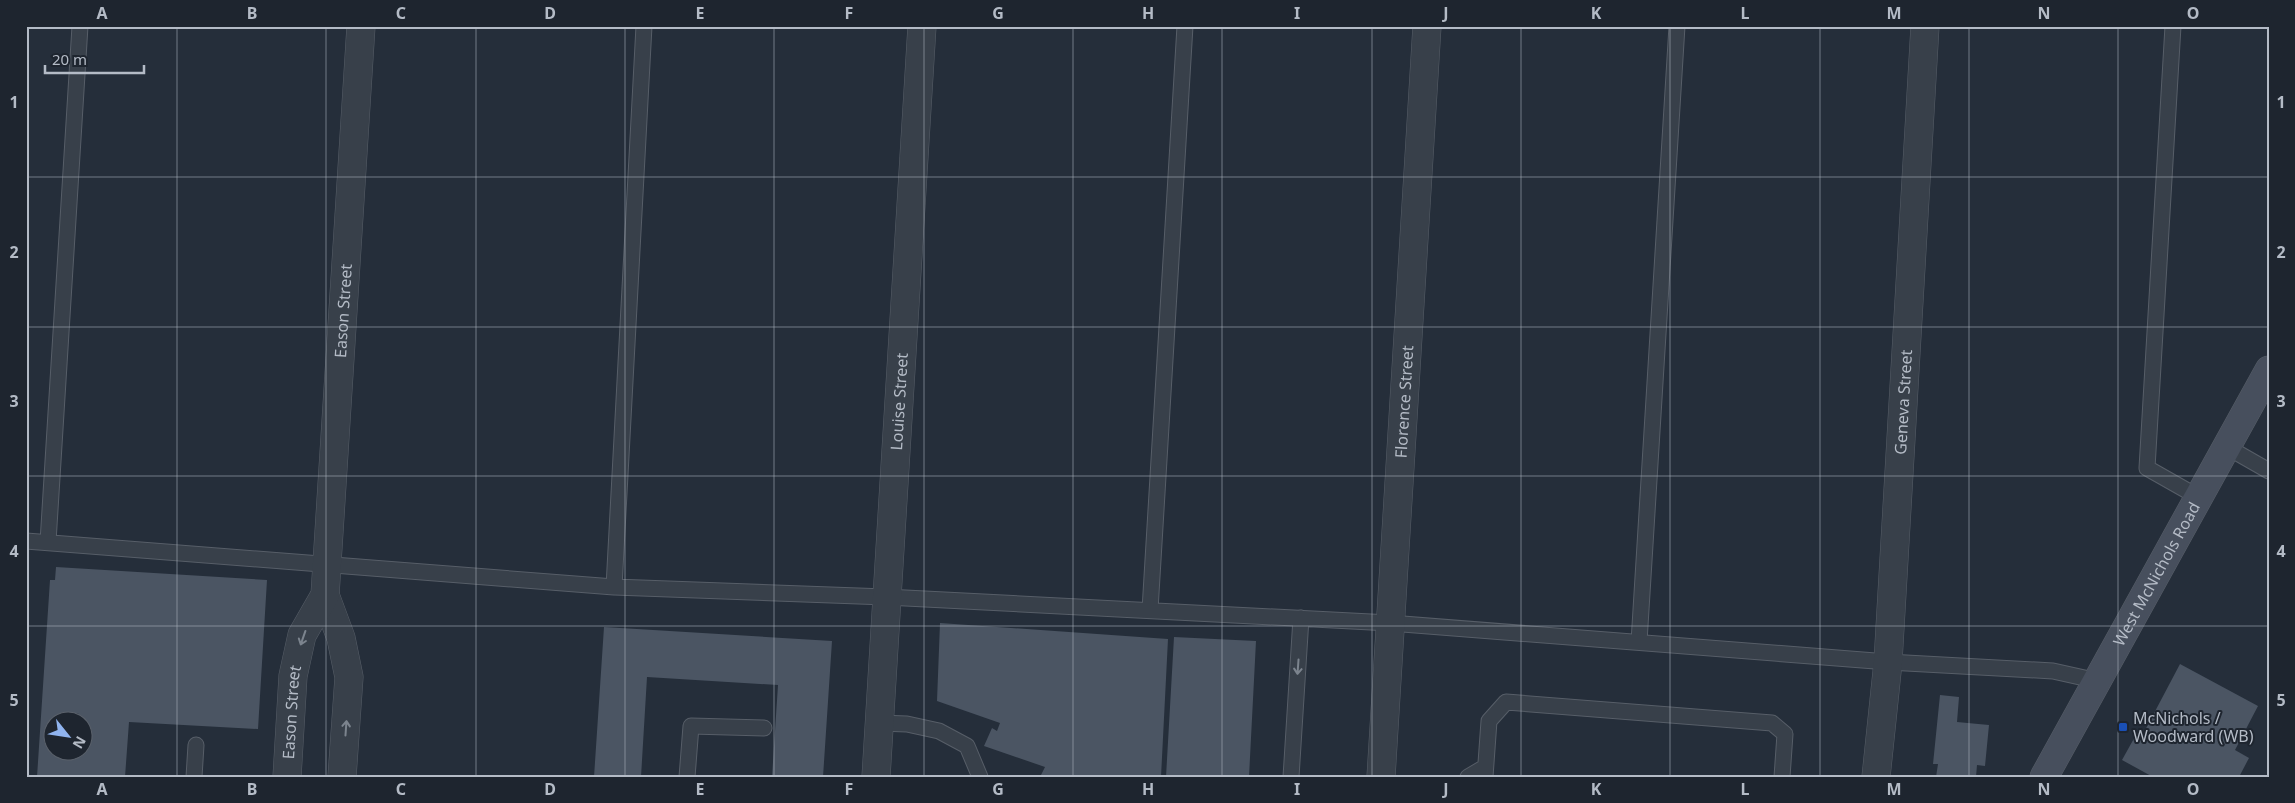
<svg xmlns="http://www.w3.org/2000/svg" width="2295" height="803" font-family="'Noto Sans',sans-serif">
<style>
.building{fill:#4b5563;fill-rule:evenodd}
.lines{fill:none;stroke-linecap:round;stroke-linejoin:round}
.service-casing{stroke:#575e68;stroke-width:17}
.minor-casing{stroke:#575e68;stroke-width:29}
.secondary-casing{stroke:#575e68;stroke-width:29}
.service{stroke:#38404a;stroke-width:15}
.minor{stroke:#38404a;stroke-width:28}
.secondary{stroke:#474f5d;stroke-width:28}
.oneway{stroke:#7c848e}
.grid{fill:none;stroke:#b4bbc6;stroke-width:1;stroke-opacity:0.55}
.transit-dot{fill:#1a4fb4;stroke:#1e252f;stroke-width:2}
.labels{text-anchor:middle;stroke-width:4;stroke-linejoin:round;paint-order:stroke}
.street-label{font-size:16px;fill:#b4bbc6;stroke:#1e252f}
.poi-label{font-size:16px;fill:#b4bbc6;stroke:#1e252f;text-anchor:start}
.neatline{fill:none;stroke:#b4bbc6;stroke-width:2}
.grid-label{font-size:16px;text-anchor:middle;font-weight:bold;fill:#b4bbc6}
</style>
<rect width="100%" height="100%" fill="#252e3a"/>
<path class="building" d="M 56,567 L 267,580 L 258,729 L 129,722 L 125,777 L 37,777 L 50,580 L 55,580 ZM 52,720 L 82,720 L 82,750 L 52,750 Z
M 940,623 L 1168,639 L 1161,777 L 1040,777 L 1045,767 L 984,746 L 992,728 L 997,731 L 1000,723 L 937,701 Z
M 604,627 L 832,641 L 823,777 L 772,777 L 778,685 L 647,677 L 641,777 L 594,777 Z
M 1174,637 L 1256,641 L 1249,777 L 1166,777 Z
M 2180,664 L 2258,706 L 2235,750 L 2249,758 L 2239,777 L 2153,777 L 2122,760 L 2137,733 L 2142,736 Z
M 1940,695 L 1959,697 L 1957,722 L 1989,725 L 1985,766 L 1977,765 L 1976,777 L 1936,777 L 1938,764 L 1933,764 Z"/>
<g class="lines">
<defs>
<path id="service" d="M 2173,26 L 2147,468 L 2200,498
M 2227,447 L 2269,471
M 26,541 L 614,587 L 644,26
M 48,542 L 80,26
M 614,587 L 886,597 L 1390,623 L 1888,662 L 2053,671 L 2098,681
M 1150,610 L 1185,26
M 1639,642 L 1677,26
M 879,723 L 907,724 L 939,731 L 967,746 L 980,777
M 194,777 L 196,745
M 687,777 L 691,726 L 764,728
M 1291,777 L 1301,618
M 1468,777 L 1485,767
M 1485,777 L 1489,721 L 1506,702 L 1772,723 L 1785,734 L 1782,777"/>
<g id="minor">
<path d="M 325,595 L 341,638 L 349,677 L 342,777"/>
<path id="s1" d="M 287,777 L 293,676 L 302,635 L 325,595 L 361,26"/>
<path id="s2" d="M 876,777 L 922,26"/>
<path id="s3" d="M 1381,777 L 1427,26"/>
<path id="s4" d="M 1876,777 L 1888,662 L 1925,26"/>
</g>
<g id="secondary">
<path id="s5" d="M 2044,777 L 2269,370"/>
</g>
</defs>
<use href="#service" class="service-casing"/>
<use href="#minor" class="minor-casing"/>
<use href="#secondary" class="secondary-casing"/>
<use href="#service" class="service"/>
<use href="#minor" class="minor"/>
<use href="#secondary" class="secondary"/>
</g>
<defs><path id="oneway-shaft" d="M-6 0H5M1.5-3L5.5 0L1.5 3" fill="none" stroke-width="1.6" stroke-linecap="round" stroke-linejoin="round" transform="scale(1.25)"/></defs>
<g class="oneway">
<use href="#oneway-shaft" transform="translate(303 638) rotate(109)"/>
<use href="#oneway-shaft" transform="translate(1298 667) rotate(94)"/>
<use href="#oneway-shaft" transform="translate(346 728) rotate(-86)"/>
</g>
<path class="grid" d="M 177,26 L 177,777M 326,26 L 326,777M 476,26 L 476,777M 625,26 L 625,777M 774,26 L 774,777M 924,26 L 924,777M 1073,26 L 1073,777M 1222,26 L 1222,777M 1372,26 L 1372,777M 1521,26 L 1521,777M 1670,26 L 1670,777M 1820,26 L 1820,777M 1969,26 L 1969,777M 2118,26 L 2118,777M 26,177 L 2269,177M 26,327 L 2269,327M 26,476 L 2269,476M 26,626 L 2269,626"/>
<rect class="transit-dot" x="2118" y="722" width="10" height="10" rx="2.5"/>
<g class="labels">
<g class="street-label">
<text dy="6" stroke="none"><textPath href="#s1" startOffset="474">Eason Street</textPath></text>
<text dy="6" stroke="none"><textPath href="#s2" startOffset="376">Louise Street</textPath></text>
<text dy="6" stroke="none"><textPath href="#s3" startOffset="376">Florence Street</textPath></text>
<text dy="6" stroke="none"><textPath href="#s4" startOffset="376">Geneva Street</textPath></text>
<text dy="6" stroke="none"><textPath href="#s5" startOffset="232">West McNichols Road</textPath></text>
<text dy="6" stroke="none"><textPath href="#s1" startOffset="65">Eason Street</textPath></text>
</g>
<g class="poi-label">
<text x="2133" y="724">McNichols /<tspan x="2133" dy="18">Woodward (WB)</tspan></text>
</g>
</g>
<rect width="2295" height="803" fill="none" stroke="#1e252f" stroke-width="55"/>
<g transform="translate(68 736) rotate(120)"><circle r="24" fill="#1e252f" stroke="#5a616b"/>
<path d="M0-4L9 19L0 12L-9 19Z" fill="#90b4ef"/>
<text y="-8" font-size="14" font-weight="bold" text-anchor="middle" fill="#b4bbc6">N</text>
</g>
<path d="M45 65v8h99v-8" fill="none" stroke="#b4bbc6" stroke-width="2.5"/>
<text x="52" y="65" font-size="15" fill="#b4bbc6" stroke="#1e252f" stroke-width="4" paint-order="stroke">20 m</text>
<rect x="28" y="28" width="2240" height="748" class="neatline"/>
<g class="grid-label">
<text x="102" y="19">A</text>
<text x="252" y="19">B</text>
<text x="401" y="19">C</text>
<text x="550" y="19">D</text>
<text x="700" y="19">E</text>
<text x="849" y="19">F</text>
<text x="998" y="19">G</text>
<text x="1148" y="19">H</text>
<text x="1297" y="19">I</text>
<text x="1446" y="19">J</text>
<text x="1596" y="19">K</text>
<text x="1745" y="19">L</text>
<text x="1894" y="19">M</text>
<text x="2044" y="19">N</text>
<text x="2193" y="19">O</text>
<text x="14" y="108">1</text>
<text x="2281" y="108">1</text>
<text x="14" y="258">2</text>
<text x="2281" y="258">2</text>
<text x="14" y="407">3</text>
<text x="2281" y="407">3</text>
<text x="14" y="557">4</text>
<text x="2281" y="557">4</text>
<text x="14" y="706">5</text>
<text x="2281" y="706">5</text>
<text x="102" y="795">A</text>
<text x="252" y="795">B</text>
<text x="401" y="795">C</text>
<text x="550" y="795">D</text>
<text x="700" y="795">E</text>
<text x="849" y="795">F</text>
<text x="998" y="795">G</text>
<text x="1148" y="795">H</text>
<text x="1297" y="795">I</text>
<text x="1446" y="795">J</text>
<text x="1596" y="795">K</text>
<text x="1745" y="795">L</text>
<text x="1894" y="795">M</text>
<text x="2044" y="795">N</text>
<text x="2193" y="795">O</text>
</g>
</svg>
